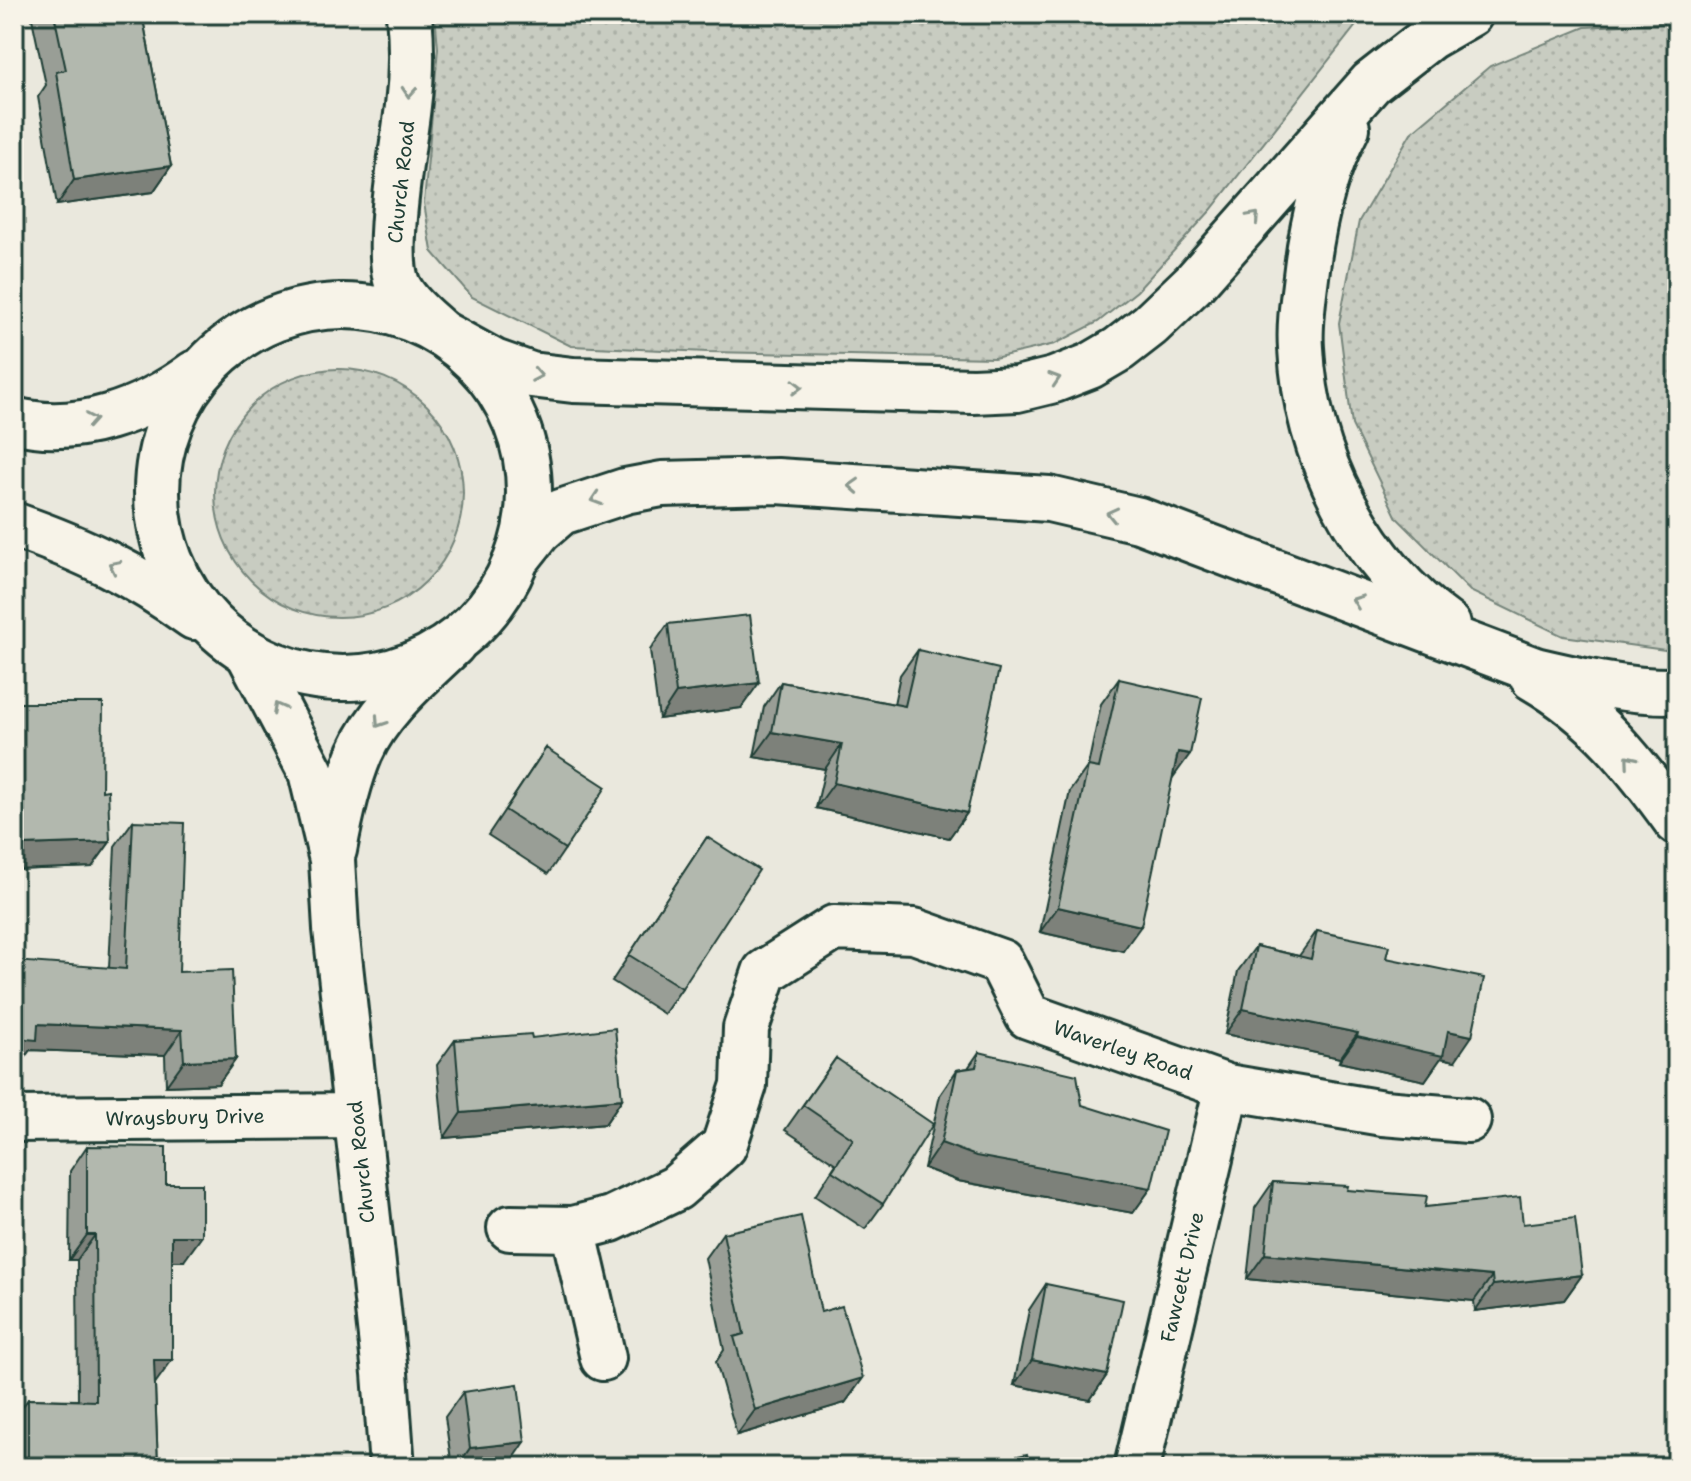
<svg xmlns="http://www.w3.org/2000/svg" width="1691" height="1481" font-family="'Shantell Sans',sans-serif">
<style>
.grass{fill:url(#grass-dots);stroke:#74847a;stroke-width:2}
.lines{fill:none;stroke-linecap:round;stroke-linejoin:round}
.minor-casing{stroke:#1f3d34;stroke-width:50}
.major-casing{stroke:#1f3d34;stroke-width:50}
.minor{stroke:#f7f3e8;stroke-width:44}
.major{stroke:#f7f3e8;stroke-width:44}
.wall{fill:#999e96;stroke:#1f3d34;stroke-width:2}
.shaded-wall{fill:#7d817a;stroke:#1f3d34;stroke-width:2}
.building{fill:#b2b8ae;stroke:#1f3d34;stroke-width:2}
.oneway{stroke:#8b988e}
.labels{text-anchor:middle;stroke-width:8;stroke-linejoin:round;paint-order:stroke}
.street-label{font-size:20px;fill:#1f3d34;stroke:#f7f3e8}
</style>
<defs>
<pattern id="grass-dots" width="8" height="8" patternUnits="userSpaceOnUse" patternTransform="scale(2)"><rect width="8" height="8" fill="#c8ccc1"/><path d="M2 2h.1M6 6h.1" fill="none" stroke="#abb0a6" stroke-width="1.8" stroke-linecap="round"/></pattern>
</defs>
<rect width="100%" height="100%" fill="#eae8dd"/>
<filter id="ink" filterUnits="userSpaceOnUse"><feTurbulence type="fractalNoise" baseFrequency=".0125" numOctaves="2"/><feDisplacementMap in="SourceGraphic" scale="16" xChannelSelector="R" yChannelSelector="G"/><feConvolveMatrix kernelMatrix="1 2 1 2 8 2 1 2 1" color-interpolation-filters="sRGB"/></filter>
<g filter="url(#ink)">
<path class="grass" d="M 435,14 L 1365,14 L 1211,210 L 1137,291 L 1098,322 L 1055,344 L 994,358 L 708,352 L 571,346 L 472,297 L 432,251 L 424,203 L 438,48 Z
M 1677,22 L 1677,647 L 1665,650 L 1563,636 L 1470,591 L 1397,518 L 1352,425 L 1339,323 L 1359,221 L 1411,133 L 1490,66 L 1585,27 Z
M215 493a124 124 0 1 1 248 0a124 124 0 1 1-248 0Z"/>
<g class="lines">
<defs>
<path id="minor" d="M 409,14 C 412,45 412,75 408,106 C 404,145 382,256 399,288 C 409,306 426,319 441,333
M 249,654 L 311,772 L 332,860 L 336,929 L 385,1373 L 392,1467
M 334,850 C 340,817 347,784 360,753 C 379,710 419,677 453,644
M 14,1119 L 356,1116
M 510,1228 L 573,1229 L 611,1219 L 676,1188 L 724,1146 L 744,1085 L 746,1028 L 765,972 L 834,928 L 914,931 L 1001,962 L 1028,1016 L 1227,1087 L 1383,1113 L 1468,1120
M 573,1229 L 603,1358
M 1137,1467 L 1227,1087"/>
<path id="major" d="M 1347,128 C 1324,172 1313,219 1307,268 C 1304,294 1299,322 1301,348 C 1306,455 1360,562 1448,625
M157 492a186 186 0 1 1 372 0a186 186 0 1 1-372 0Z
M 441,333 L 494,362 L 531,375 L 573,380 L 973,391 L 1017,389 L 1054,380 L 1090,366 L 1119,349 L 1150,325 L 1194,283 L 1371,83 L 1430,37 L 1470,14
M 14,420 C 77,437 145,410 195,373
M 14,525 C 85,550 133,573 194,617
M 520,555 L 539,531 L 561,512 L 625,491 L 662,484 L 777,481 L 1049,499 L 1139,520 L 1535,670 C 1582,681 1628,692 1677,691
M 1533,678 C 1597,715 1635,764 1677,822"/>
</defs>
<use href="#minor" class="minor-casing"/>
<use href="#major" class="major-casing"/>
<use href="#minor" class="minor"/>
<use href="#major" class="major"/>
</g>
<path class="wall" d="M 31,14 L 142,14 L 171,166 L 153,192 L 57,205 L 38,97 L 46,85 Z
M 668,624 L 741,708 L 659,719 L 650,650 Z
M 918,650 L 967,813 L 949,838 L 816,808 L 825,769 L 754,757 L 764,707 L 781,682 L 894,704 L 900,675 Z
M 1119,679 L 1172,779 L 1123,951 L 1040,932 L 1070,791 L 1088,766 L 1101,704 Z
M 18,703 L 102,791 L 110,842 L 92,867 L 14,870 L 14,709 Z
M 546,748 L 565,849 L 548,874 L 488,835 Z
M 133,821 L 179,972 L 236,1059 L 218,1084 L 166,1086 L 165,1055 L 30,1050 L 19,1065 L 14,1065 L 109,968 L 115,846 Z
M 707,837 L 682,988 L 664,1014 L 612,981 Z
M 1317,931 L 1386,958 L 1455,1061 L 1441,1058 L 1425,1081 L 1339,1062 L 1340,1058 L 1225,1034 L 1238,971 L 1256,946 L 1299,956 Z
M 532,1038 L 622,1099 L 605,1124 L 444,1138 L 437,1065 L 455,1040 Z
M 979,1052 L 1082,1105 L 1151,1188 L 1133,1213 L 958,1181 L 924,1168 L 940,1095 L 957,1070 L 968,1068 Z
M 836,1058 L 883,1204 L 865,1229 L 815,1196 L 836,1164 L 785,1130 Z
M 87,1146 L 166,1184 L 184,1261 L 172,1261 L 155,1384 L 158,1467 L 14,1467 L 14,1419 L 28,1399 L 78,1400 L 77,1260 L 69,1260 L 70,1171 Z
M 1273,1182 L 1347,1190 L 1425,1207 L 1523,1224 L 1582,1275 L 1564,1300 L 1475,1311 L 1474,1301 L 1247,1279 L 1255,1208 Z
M 723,1233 L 821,1312 L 863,1378 L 845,1403 L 737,1435 L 716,1362 L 724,1350 L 705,1258 Z
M 1046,1284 L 1107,1375 L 1090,1400 L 1014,1385 L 1029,1310 Z
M 463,1392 L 508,1467 L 452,1467 L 445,1417 Z"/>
<path class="shaded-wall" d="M 171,166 L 153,192 L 57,205 L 74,180 Z
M 759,683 L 741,708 L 659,719 L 676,693 Z
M 772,732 L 842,744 L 825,769 L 754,757 Z
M 1178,752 L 1190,754 L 1172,779 Z
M 834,783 L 967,813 L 949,838 L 816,808 Z
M 110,842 L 92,867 L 14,870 L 14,857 L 22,845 Z
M 1058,907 L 1141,926 L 1123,951 L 1040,932 Z
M 1243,1009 L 1358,1033 L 1340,1058 L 1225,1034 Z
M 38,1024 L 182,1030 L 165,1055 L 30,1050 L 19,1065 L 14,1065 L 14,1038 Z
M 1448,1031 L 1472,1036 L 1455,1061 L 1441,1058 L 1425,1081 L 1339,1062 L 1357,1037 Z
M 236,1059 L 218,1084 L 166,1086 L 184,1061 Z
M 622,1099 L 605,1124 L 444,1138 L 461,1113 Z
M 941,1143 L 1151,1188 L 1133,1213 L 958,1181 L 924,1168 Z
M 87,1235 L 95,1235 L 77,1260 L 69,1260 Z
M 172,1236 L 202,1236 L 184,1261 L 154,1261 Z
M 1265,1254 L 1492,1276 L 1474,1301 L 1247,1279 Z
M 1582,1275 L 1564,1300 L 1475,1311 L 1493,1285 Z
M 154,1360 L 172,1360 L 154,1385 Z
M 1032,1360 L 1107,1375 L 1090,1400 L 1014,1385 Z
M 863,1378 L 845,1403 L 737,1435 L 755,1410 Z
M 525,1442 L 508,1467 L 457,1467 L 470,1448 Z"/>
<path class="building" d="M 54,14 L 142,14 L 171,166 L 74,180 L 56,72 L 66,70 Z
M 750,615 L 759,683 L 676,693 L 668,624 Z
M 918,650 L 999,669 L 967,813 L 834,783 L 842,744 L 772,732 L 781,682 L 905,706 Z
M 1119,679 L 1202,698 L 1190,754 L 1178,752 L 1141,926 L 1058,907 L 1088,766 L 1099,768 Z
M 18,703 L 103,703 L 102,791 L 108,790 L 110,842 L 22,845 Z
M 546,748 L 606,787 L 565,849 L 505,810 Z
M 133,821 L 184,823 L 179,972 L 232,970 L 236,1059 L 184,1061 L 182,1030 L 38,1024 L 37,1040 L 14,1038 L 14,961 L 126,969 Z
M 707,837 L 759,870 L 682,988 L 629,955 Z
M 1317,931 L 1389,946 L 1386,958 L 1484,978 L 1472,1036 L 1448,1031 L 1443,1056 L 1357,1037 L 1358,1033 L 1243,1009 L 1256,946 L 1311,959 Z
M 615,1028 L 622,1099 L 461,1113 L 455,1040 L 531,1034 L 532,1038 Z
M 979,1052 L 1077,1075 L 1082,1105 L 1165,1131 L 1151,1188 L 976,1156 L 941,1143 L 957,1070 L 976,1067 Z
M 836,1058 L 933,1124 L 883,1204 L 832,1171 L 853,1139 L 803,1105 Z
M 87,1146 L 166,1147 L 166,1184 L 202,1184 L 202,1236 L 172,1236 L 172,1360 L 154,1360 L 158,1467 L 28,1467 L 28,1399 L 96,1401 L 95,1235 L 87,1235 Z
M 1273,1182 L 1348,1186 L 1347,1190 L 1427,1196 L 1425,1207 L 1520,1197 L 1523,1224 L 1575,1218 L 1582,1275 L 1493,1285 L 1492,1276 L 1265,1254 Z
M 801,1216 L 821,1312 L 842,1306 L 863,1378 L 755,1410 L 734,1337 L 744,1334 L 723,1233 Z
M 1046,1284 L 1123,1300 L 1107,1375 L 1032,1360 Z
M 518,1384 L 525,1442 L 470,1448 L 463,1392 Z
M 1027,1454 L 1030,1467 L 971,1467 Z"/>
<defs><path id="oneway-chevron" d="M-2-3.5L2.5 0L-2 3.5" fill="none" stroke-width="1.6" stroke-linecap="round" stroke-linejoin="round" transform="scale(2)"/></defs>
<g class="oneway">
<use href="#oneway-chevron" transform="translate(409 92) rotate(94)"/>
<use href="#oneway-chevron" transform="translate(1254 217) rotate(-48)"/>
<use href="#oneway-chevron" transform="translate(537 375) rotate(11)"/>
<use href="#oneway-chevron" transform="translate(1055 379) rotate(-18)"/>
<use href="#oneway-chevron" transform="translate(797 387) rotate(1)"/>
<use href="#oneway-chevron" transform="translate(91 420) rotate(-10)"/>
<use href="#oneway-chevron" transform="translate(854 486) rotate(-177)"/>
<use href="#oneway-chevron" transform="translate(596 499) rotate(162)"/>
<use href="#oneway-chevron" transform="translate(1112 514) rotate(-167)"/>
<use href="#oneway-chevron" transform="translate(114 566) rotate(-154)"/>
<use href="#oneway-chevron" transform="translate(1357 601) rotate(-159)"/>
<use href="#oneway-chevron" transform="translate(278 708) rotate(-118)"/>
<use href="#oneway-chevron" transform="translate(380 722) rotate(124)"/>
<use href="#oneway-chevron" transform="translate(1630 760) rotate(-130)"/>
</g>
</g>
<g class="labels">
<g class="street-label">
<text transform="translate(401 182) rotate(-84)" y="7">Church Road</text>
<text transform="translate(1123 1050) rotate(19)" y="7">Waverley Road</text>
<text transform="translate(185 1117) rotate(-1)" y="7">Wraysbury Drive</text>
<text transform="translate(361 1162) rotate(-96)" y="7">Church Road</text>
<text transform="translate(1182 1277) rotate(-77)" y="7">Fawcett Drive</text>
</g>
</g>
<rect width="1691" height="1481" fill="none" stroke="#f7f3e8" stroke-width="48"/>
<rect x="24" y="24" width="1643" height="1433" fill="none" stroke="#1f3d34" stroke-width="3" filter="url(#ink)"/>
</svg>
